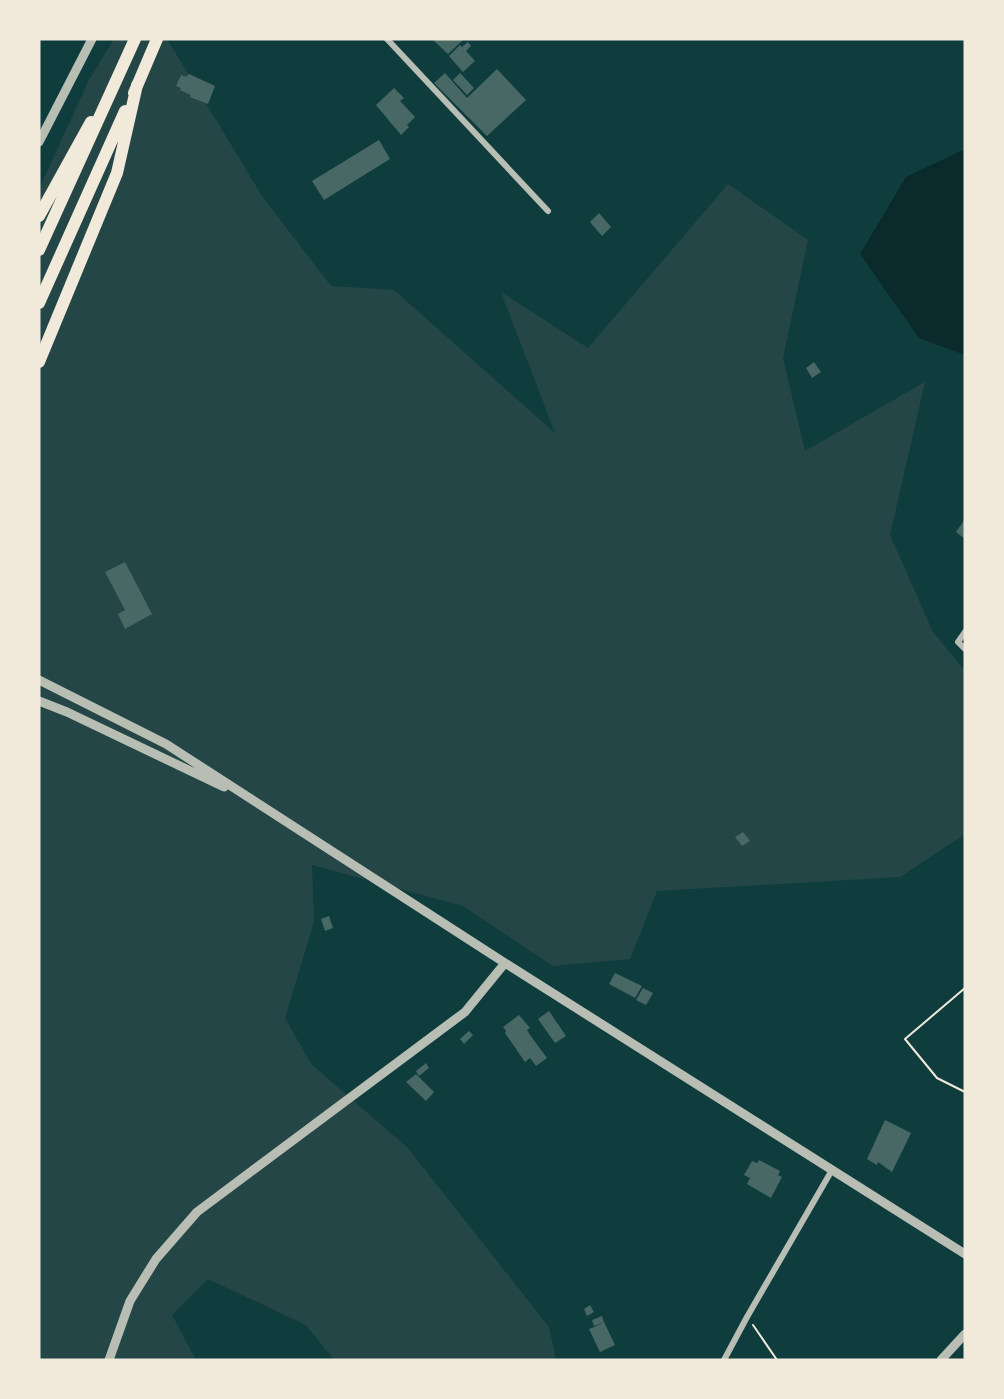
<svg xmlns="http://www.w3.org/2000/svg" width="1004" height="1399" font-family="'Varela Round',sans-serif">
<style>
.green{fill:#244646}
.water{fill:#0a2a2b}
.building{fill:#486865}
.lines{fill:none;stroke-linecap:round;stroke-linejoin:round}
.path{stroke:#f1e9da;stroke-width:2}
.minor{stroke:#b8beb3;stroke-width:6}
.tertiary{stroke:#b8beb3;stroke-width:9}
.trunk{stroke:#f1e9da;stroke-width:12}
</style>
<rect width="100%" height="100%" fill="#0f3d3e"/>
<path class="green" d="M 114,39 L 167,39 L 262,196 L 331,286 L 394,290 L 555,433 L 501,292 L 588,348 L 728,184 L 808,240 L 783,358 L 805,451 L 925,382 L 890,535 L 933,632 L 965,671 L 965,834 L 900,877 L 657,891 L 630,959 L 553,966 L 463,906 L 312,865 L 314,922 L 285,1018 L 311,1064 L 407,1147 L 549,1327 L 556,1360 L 334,1360 L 306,1325 L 208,1279 L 172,1315 L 196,1360 L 39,1360 L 39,189 L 89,80 Z"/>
<path class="water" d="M 965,149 L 965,355 L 919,338 L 860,254 L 906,177 Z"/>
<path class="building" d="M 432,39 L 464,39 L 448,54 Z
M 468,42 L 471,46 L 466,51 L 475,61 L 463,72 L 449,56 L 460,45 L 462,47 Z
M 497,69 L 526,100 L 487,136 L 434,83 L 445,73 L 467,98 Z
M 460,73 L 474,88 L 467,95 L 453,80 Z
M 189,74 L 215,86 L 208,104 L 190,97 L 191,95 L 180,90 L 181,88 L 176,86 L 181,75 L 186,77 Z
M 394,88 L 404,98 L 400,101 L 415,117 L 407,125 L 409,127 L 401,135 L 376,105 Z
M 379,140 L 390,159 L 324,200 L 312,181 Z
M 599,213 L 611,227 L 602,236 L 590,222 Z
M 814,362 L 821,372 L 812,378 L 806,368 Z
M 965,519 L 965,539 L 956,532 Z
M 125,562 L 152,614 L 125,629 L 118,614 L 125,610 L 105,572 Z
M 743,832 L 750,841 L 742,846 L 735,837 Z
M 329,916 L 333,928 L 325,931 L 321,919 Z
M 615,973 L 642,986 L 635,998 L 609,984 Z
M 643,988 L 653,993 L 646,1005 L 636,1000 Z
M 549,1011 L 566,1036 L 555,1043 L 538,1019 Z
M 519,1015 L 530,1028 L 527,1030 L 530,1035 L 547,1058 L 536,1066 L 530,1058 L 525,1062 L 505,1033 L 506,1031 L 503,1027 Z
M 469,1031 L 473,1035 L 464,1044 L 460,1039 Z
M 426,1063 L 429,1068 L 419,1076 L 416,1071 Z
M 416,1074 L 434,1092 L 426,1101 L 406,1082 Z
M 885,1120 L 911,1133 L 892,1172 L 878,1162 L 877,1165 L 867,1159 Z
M 759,1160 L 780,1171 L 778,1175 L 782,1177 L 771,1198 L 747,1184 L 750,1178 L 744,1175 L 752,1161 L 757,1163 Z
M 590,1305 L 594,1312 L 587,1316 L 584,1309 Z
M 602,1316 L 604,1322 L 594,1326 L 592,1320 Z
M 604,1322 L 615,1345 L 600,1352 L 589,1329 L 594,1327 L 595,1329 L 594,1327 Z"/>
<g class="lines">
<path class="path" d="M 965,988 L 905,1039 L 937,1078 L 965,1092
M 753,1325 L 777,1360"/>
<path class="minor" d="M 387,39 L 548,211
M 965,632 L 958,642 L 965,649
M 724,1360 L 747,1317 L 832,1170"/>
<path class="tertiary" d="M 39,142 L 92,39
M 39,680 L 166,744 L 505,963 L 965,1254
M 39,701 L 67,712 L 224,787
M 109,1360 L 130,1301 L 156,1259 L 197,1212 L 465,1012 L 505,963
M 941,1360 L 965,1334"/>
<path class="trunk" d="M 134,93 L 157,39
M 39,216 L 91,122
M 39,250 L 135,39
M 39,303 L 125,111
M 39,362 L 117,173 L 137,85"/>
</g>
<rect width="1004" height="1399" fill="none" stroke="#f1e9da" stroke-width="81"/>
</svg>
